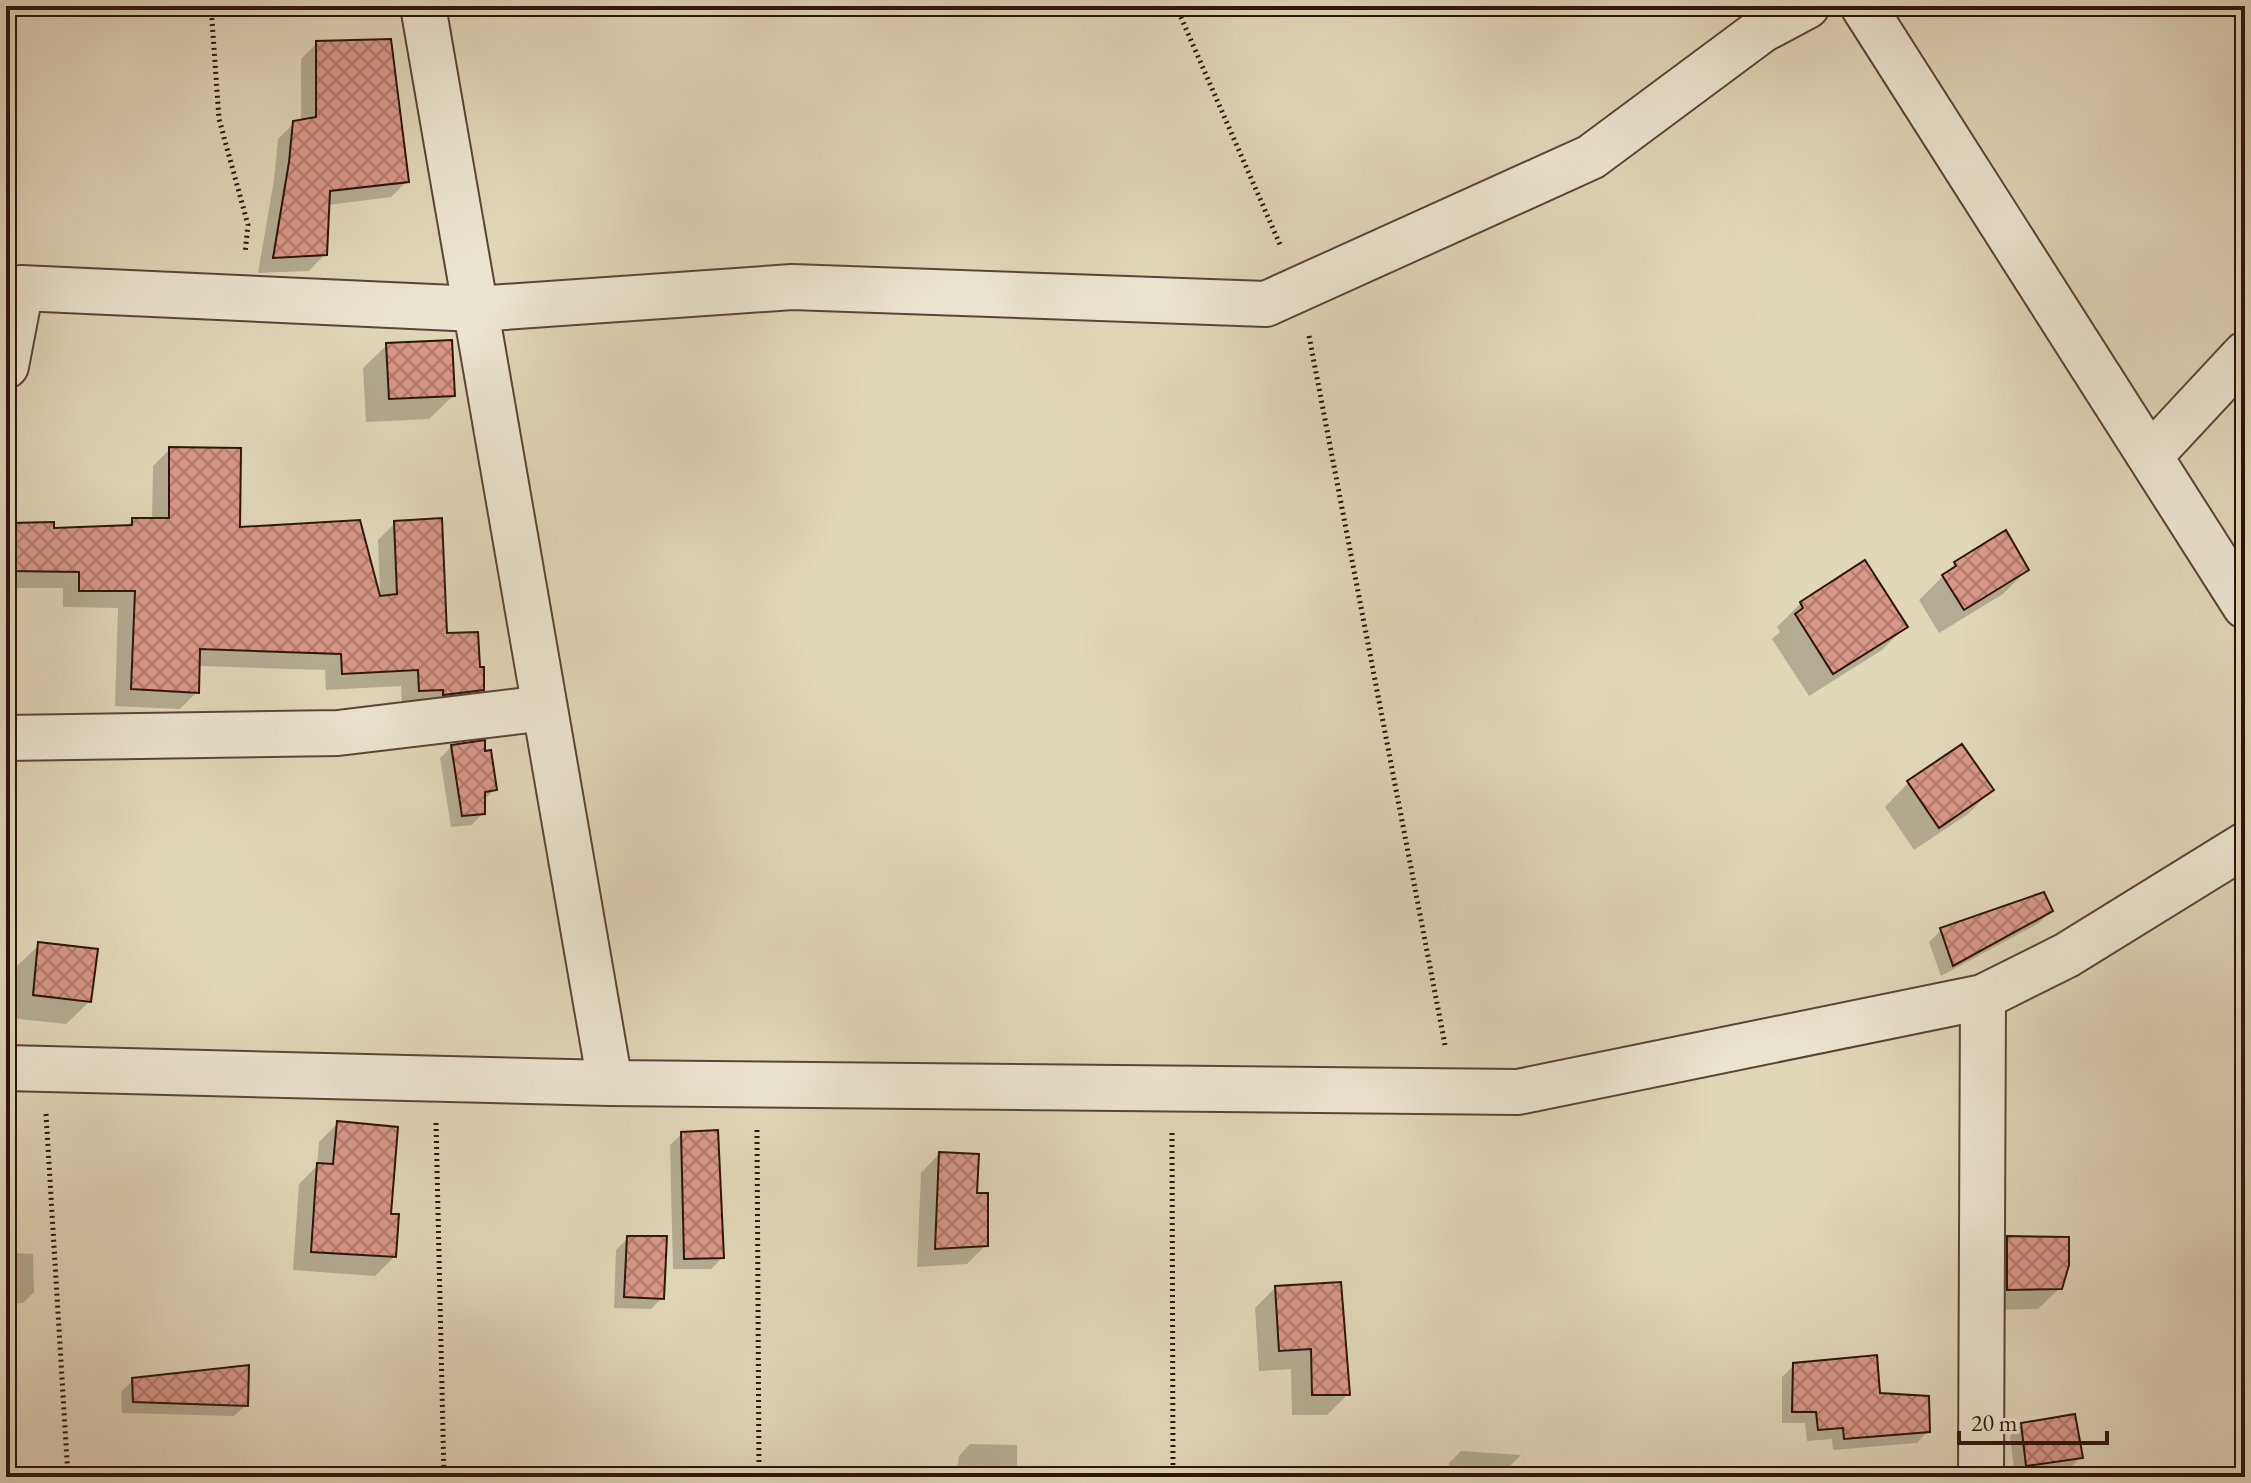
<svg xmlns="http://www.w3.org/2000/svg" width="2251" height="1483" font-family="'EB Garamond',serif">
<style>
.shadow{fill:#0003}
.building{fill:url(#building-cross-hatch);stroke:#2d150c;stroke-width:2}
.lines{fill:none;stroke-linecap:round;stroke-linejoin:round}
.minor-casing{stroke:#5a4537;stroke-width:48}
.path{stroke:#2d150c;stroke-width:5;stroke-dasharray:2 4;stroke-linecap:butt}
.minor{stroke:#ebe4d1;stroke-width:44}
</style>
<defs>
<pattern id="building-cross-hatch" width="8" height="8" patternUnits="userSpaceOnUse" patternTransform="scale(2)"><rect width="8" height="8" fill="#d99788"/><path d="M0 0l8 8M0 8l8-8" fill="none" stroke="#b07a6e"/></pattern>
</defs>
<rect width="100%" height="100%" fill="#e0d6b8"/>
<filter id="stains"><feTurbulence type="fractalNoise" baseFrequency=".0025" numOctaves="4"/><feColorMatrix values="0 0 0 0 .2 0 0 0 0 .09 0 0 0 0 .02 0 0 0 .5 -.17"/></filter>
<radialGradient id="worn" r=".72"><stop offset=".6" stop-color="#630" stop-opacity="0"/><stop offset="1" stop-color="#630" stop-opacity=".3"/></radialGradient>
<path class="shadow" d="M 317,43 L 407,181 L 391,197 L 328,205 L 325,254 L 309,271 L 258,273 L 274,180 L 278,139 L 294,123 L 301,122 L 301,59 Z
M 387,345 L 453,396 L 429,419 L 366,422 L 363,368 Z
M 170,449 L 238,529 L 380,596 L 378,540 L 395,523 L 445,635 L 478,669 L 482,689 L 465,707 L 402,707 L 401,686 L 326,690 L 325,670 L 198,666 L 197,692 L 180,709 L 115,706 L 118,608 L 63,607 L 63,588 L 6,588 L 6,529 L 10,525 L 52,530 L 125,527 L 133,520 L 152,520 L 153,466 Z
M 2005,533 L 2027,570 L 2003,594 L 1939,633 L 1919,600 L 1955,564 Z
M 1801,603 L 1906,626 L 1882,650 L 1809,696 L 1772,639 L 1780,632 L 1777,627 Z
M 452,746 L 495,789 L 483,801 L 483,813 L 472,825 L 451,827 L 440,758 Z
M 1908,783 L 1992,790 L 1968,814 L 1914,850 L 1885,807 Z
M 2050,911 L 2039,923 L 1941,976 L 1929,942 L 1941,930 Z
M 39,945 L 90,1001 L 66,1024 L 10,1018 L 15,968 Z
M 338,1123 L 389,1216 L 394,1257 L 375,1276 L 293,1270 L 299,1184 L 317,1166 L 319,1142 Z
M 682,1134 L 722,1258 L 711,1269 L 673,1269 L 670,1145 Z
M 12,1141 L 15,1173 L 12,1253 L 33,1254 L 34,1292 L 23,1303 L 6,1304 L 6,1142 Z
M 939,1154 L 975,1195 L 986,1245 L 967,1264 L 917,1267 L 921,1173 Z
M 628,1238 L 662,1298 L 651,1309 L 614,1308 L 616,1250 Z
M 2008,1238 L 2060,1288 L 2038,1309 L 1986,1310 L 1986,1259 Z
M 1276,1287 L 1348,1394 L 1327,1415 L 1292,1415 L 1291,1369 L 1259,1371 L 1255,1308 Z
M 1794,1365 L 1878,1395 L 1928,1431 L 1917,1443 L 1833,1450 L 1832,1439 L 1807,1441 L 1805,1423 L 1782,1423 L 1782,1377 Z
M 133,1380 L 246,1405 L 234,1416 L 122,1413 L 121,1392 Z
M 2022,1425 L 2081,1457 L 2069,1469 L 2015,1476 L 2010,1436 Z
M 970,1444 L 1017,1445 L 1017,1477 L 956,1477 L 959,1456 Z
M 1461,1451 L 1521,1455 L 1499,1477 L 1447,1477 L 1449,1463 Z"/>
<path class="building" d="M 391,39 L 409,182 L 330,191 L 327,255 L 273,258 L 289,162 L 293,121 L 316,117 L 316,41 Z
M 452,340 L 455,396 L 389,399 L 386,343 Z
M 169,447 L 241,448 L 240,527 L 360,520 L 380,596 L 397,594 L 394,521 L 442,518 L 447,633 L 478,632 L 480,667 L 484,667 L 484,690 L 443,695 L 443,690 L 419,691 L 418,670 L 342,674 L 341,654 L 200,649 L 199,693 L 131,689 L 135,591 L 79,591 L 79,572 L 10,571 L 9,523 L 54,522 L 54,528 L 132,525 L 132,518 L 169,518 Z
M 2006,530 L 2029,570 L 1964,610 L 1942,575 L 1956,566 L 1954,562 Z
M 1865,560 L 1908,627 L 1833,674 L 1795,614 L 1803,608 L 1800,602 Z
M 485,740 L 485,751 L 491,750 L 497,790 L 485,792 L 485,814 L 462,816 L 451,745 Z
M 1962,744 L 1994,790 L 1939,828 L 1907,781 Z
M 2044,892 L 2053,911 L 1953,966 L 1940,928 Z
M 38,942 L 98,949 L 91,1002 L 33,995 Z
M 337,1121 L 398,1127 L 391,1214 L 399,1214 L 396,1257 L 311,1252 L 317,1163 L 333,1164 Z
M 718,1130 L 724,1258 L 684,1259 L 681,1132 Z
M 939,1152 L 979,1154 L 977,1193 L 988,1193 L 988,1246 L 935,1249 Z
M 627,1236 L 667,1236 L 664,1299 L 624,1297 Z
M 2007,1236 L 2069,1237 L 2069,1265 L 2062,1289 L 2007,1290 Z
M 1341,1282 L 1350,1395 L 1312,1395 L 1311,1349 L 1279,1351 L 1275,1286 Z
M 1877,1355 L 1880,1393 L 1929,1396 L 1930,1432 L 1844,1439 L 1843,1428 L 1818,1430 L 1816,1412 L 1792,1412 L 1793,1363 Z
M 249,1365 L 248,1406 L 133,1402 L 132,1378 Z
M 2075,1414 L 2083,1458 L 2026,1466 L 2021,1423 Z"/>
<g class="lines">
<defs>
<path id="minor" d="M 423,6 L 610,1083
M 1863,6 L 2245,606
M 6,290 L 21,288 L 476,309 L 792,287 L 1266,304 L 1591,157 L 1762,30 L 1807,6
M 6,366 L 21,288
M 2150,456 L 2245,354
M 6,738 L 338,733 L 545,708
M 6,1068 L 610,1083 L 1518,1092 L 1983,997 L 2067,955 L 2245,845
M 1981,1477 L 1983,997"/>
</defs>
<use href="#minor" class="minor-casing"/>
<path class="path" d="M 211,6 L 219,119 L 248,225 L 245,253
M 1176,6 L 1281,247
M 1309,336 L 1445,1045
M 46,1114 L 68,1477
M 436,1123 L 444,1477
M 757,1130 L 759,1477
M 1172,1133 L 1173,1477"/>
<use href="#minor" class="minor"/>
</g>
<rect width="2251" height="1483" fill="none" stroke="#e0d6b8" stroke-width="32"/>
<rect x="8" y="8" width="2235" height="1467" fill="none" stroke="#2d150c" stroke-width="4"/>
<rect x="16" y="16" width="2219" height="1451" fill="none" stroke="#2d150c" stroke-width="2"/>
<path d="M1959 1431v12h148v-12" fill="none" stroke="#2d150c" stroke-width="4"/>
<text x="1971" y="1431" font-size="24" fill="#2d150c" stroke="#ebe4d1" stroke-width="6" paint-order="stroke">20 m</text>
<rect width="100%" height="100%" filter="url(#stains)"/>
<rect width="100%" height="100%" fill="url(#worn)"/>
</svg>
